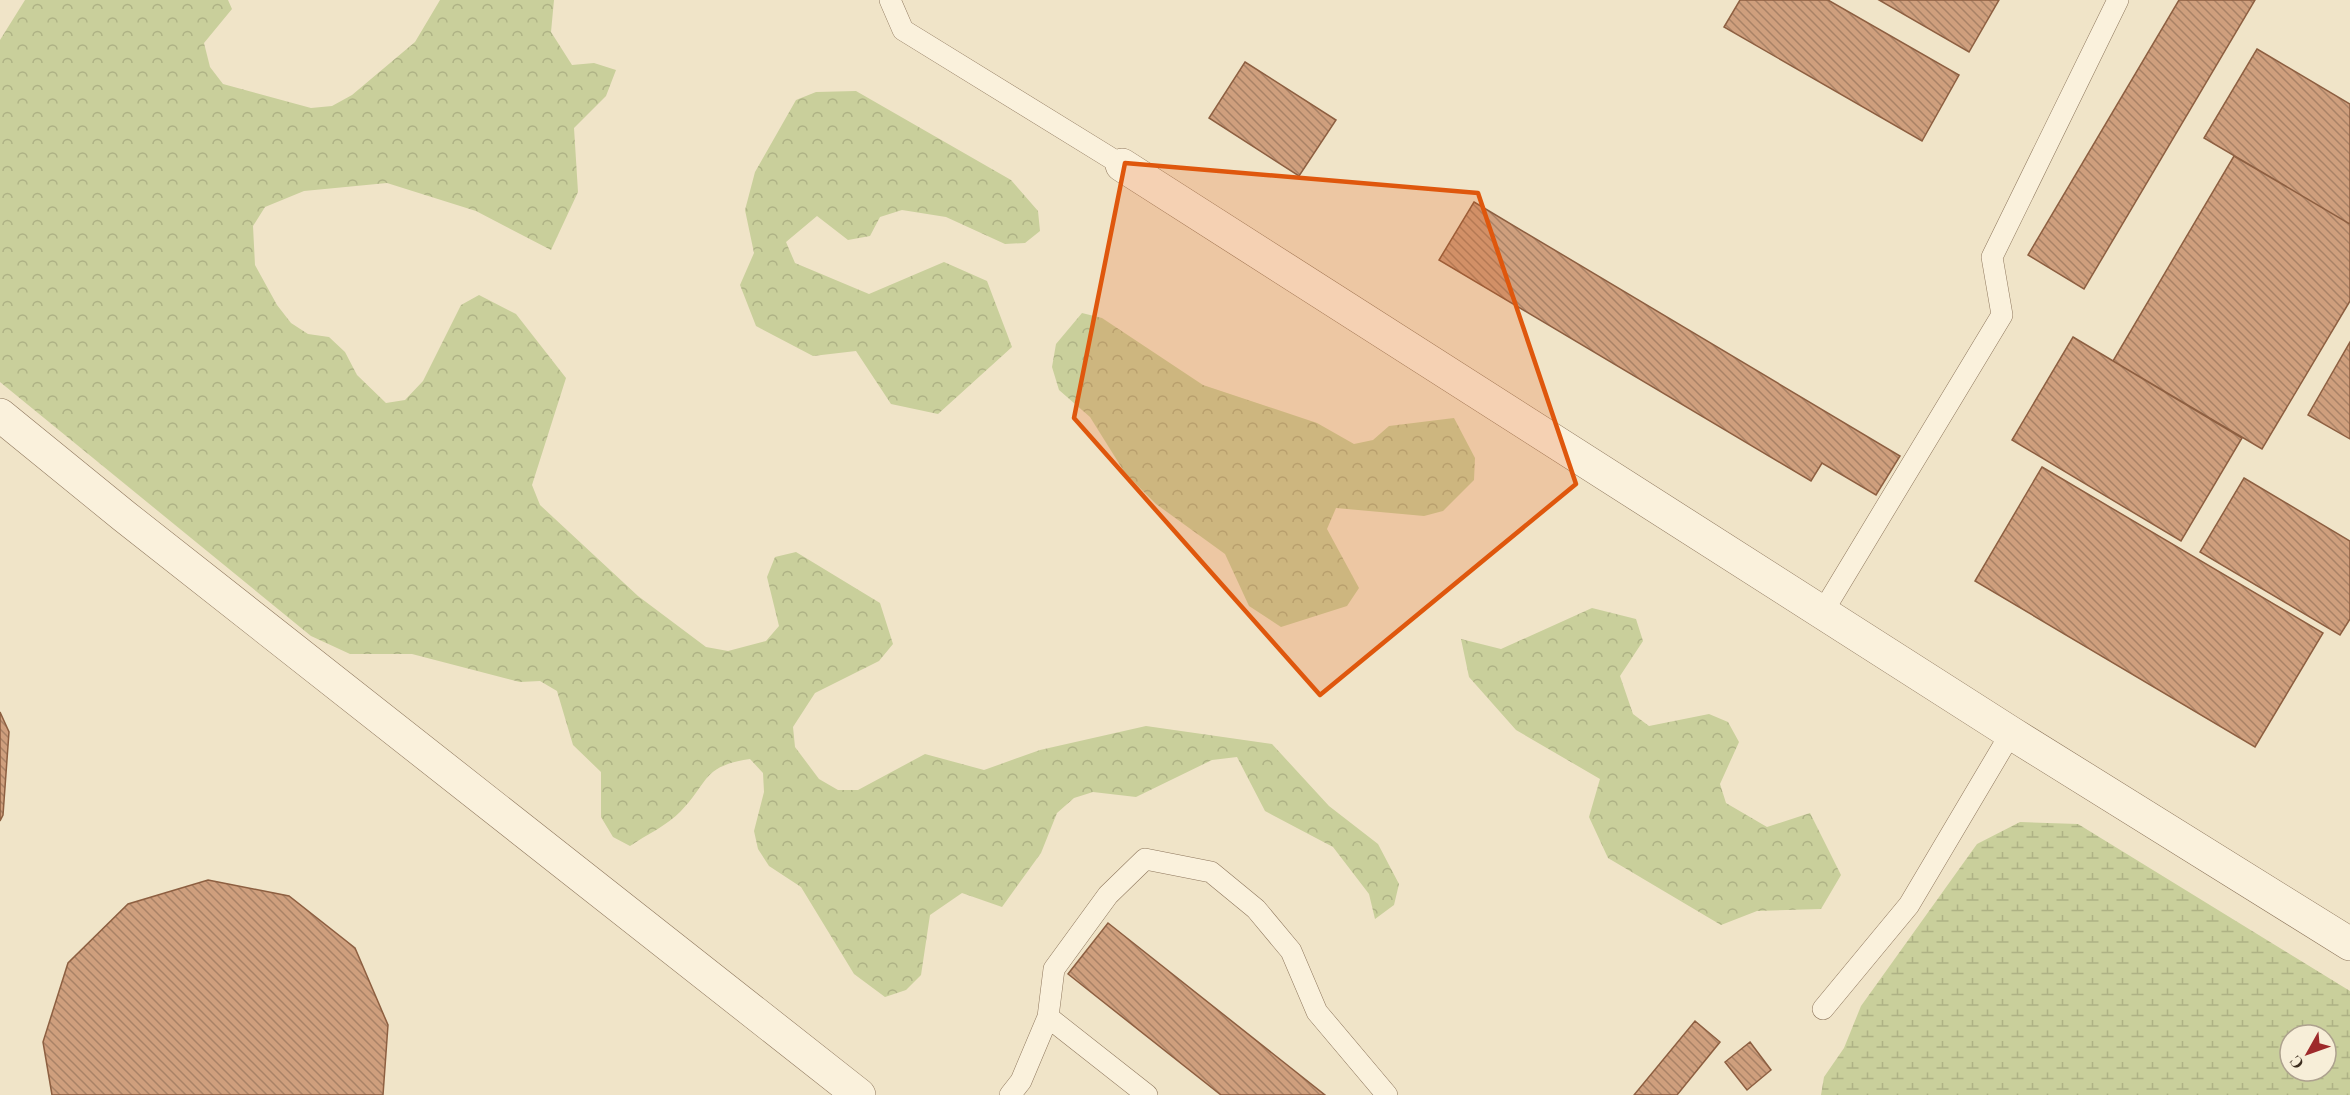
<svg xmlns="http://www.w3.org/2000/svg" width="2350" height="1095" font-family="'Playfair Display',serif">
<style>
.forest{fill:url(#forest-crowns)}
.wetland{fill:url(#wetland-marsh);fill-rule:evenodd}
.building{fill:url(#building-back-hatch);stroke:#8d5f41;stroke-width:1.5}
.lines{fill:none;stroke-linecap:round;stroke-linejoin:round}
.service-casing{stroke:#8d765c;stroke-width:22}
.minor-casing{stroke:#8d765c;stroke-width:34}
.service{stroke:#faf1dc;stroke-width:21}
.minor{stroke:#faf1dc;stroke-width:33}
.marked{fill:#df570d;fill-opacity:0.2;stroke:#df570d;stroke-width:4.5;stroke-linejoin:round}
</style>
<defs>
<pattern id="forest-crowns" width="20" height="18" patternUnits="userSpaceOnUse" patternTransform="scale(1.5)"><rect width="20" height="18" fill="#c9cf9b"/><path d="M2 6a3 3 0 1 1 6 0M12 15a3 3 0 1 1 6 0" fill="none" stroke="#aeb285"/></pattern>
<pattern id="wetland-marsh" width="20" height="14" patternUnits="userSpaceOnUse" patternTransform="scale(1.5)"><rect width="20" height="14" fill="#c9cf9b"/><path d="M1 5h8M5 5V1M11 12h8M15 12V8" fill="none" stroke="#aeb285"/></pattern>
<pattern id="building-back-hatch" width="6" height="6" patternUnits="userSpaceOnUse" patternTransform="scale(1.5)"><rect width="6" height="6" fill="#cf9f7d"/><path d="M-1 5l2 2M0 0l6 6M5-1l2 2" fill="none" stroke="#a98266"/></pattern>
</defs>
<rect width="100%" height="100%" fill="#f0e4c8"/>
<path class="forest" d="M 25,0 L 228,0 L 232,9 L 204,43 L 210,67 L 223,84 L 311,108 L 332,106 L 352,95 L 415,42 L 440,0 L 554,0 L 551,32 L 572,65 L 594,63 L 616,70 L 606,96 L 574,128 L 578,192 L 551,250 L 476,211 L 387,183 L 304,191 L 265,207 L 253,226 L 255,265 L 277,305 L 291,323 L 308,334 L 329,337 L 345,352 L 357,375 L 386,403 L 405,400 L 423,381 L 461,305 L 479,295 L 516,314 L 566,378 L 532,485 L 540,505 L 638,596 L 706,647 L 728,651 L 766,641 L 779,626 L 767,577 L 775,557 L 796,552 L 880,603 L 893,644 L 879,661 L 815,693 L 793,727 L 795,747 L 819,779 L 838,790 L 858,790 L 925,754 L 984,770 L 1040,750 L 1146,726 L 1272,744 L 1329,806 L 1378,844 L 1399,884 L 1394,905 L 1375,919 L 1369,894 L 1333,847 L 1265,811 L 1237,757 L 1212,760 L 1136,797 L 1093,792 L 1074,798 L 1057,813 L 1041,853 L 1002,907 L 962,893 L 930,915 L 921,975 L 906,990 L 885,997 L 854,974 L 801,887 L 769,866 L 758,849 L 754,831 L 764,792 L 763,773 L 750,759 C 702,766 709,782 681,811 C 668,825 646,835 630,846 L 613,837 L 601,817 L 601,772 L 573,745 L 557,691 L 540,681 L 520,682 L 412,654 L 350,654 L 311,636 L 0,382 L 0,40 Z
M 856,91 L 1011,180 L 1038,211 L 1040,231 L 1025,243 L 1005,244 L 946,217 L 902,210 L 880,217 L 870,236 L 848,240 L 817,216 L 786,242 L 795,263 L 869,294 L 944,262 L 987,281 L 1012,347 L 938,414 L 891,404 L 856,351 L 813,356 L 756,326 L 740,285 L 754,253 L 745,210 L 755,172 L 796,100 L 816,92 Z
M 1082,313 L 1102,318 L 1203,385 L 1317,423 L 1354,444 L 1373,440 L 1389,426 L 1454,418 L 1475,458 L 1474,480 L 1443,511 L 1424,516 L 1336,508 L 1327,529 L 1359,588 L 1347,606 L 1281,627 L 1249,606 L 1225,554 L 1156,504 L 1125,473 L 1090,417 L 1059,390 L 1052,367 L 1056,344 Z
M 1592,608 L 1636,619 L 1643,641 L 1620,676 L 1633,714 L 1649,726 L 1709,714 L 1728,722 L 1739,742 L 1720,784 L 1726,803 L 1767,827 L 1810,813 L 1841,875 L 1821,909 L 1757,911 L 1721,925 L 1608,858 L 1589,817 L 1600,779 L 1516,730 L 1469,677 L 1461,639 L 1501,649 Z"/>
<path class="wetland" d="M 2020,822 L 2078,824 L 2350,991 L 2350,1095 L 1821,1095 L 1824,1077 L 1844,1048 L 1861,1006 L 1977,844 ZM 2290,1035 L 2326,1035 L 2326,1071 L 2290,1071 Z"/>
<path class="building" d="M 1740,0 L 1828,0 L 1959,75 L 1922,141 L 1724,27 Z
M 1879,0 L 1999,0 L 1969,52 Z
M 2179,0 L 2255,0 L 2084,289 L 2028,255 Z
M 2257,49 L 2350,104 L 2350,224 L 2204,138 Z
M 1245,62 L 1336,120 L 1299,176 L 1209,118 Z
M 2234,156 L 2350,224 L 2350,301 L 2262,449 L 2113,361 Z
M 1474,202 L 1900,456 L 1876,495 L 1822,463 L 1811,481 L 1439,260 Z
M 2073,337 L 2242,438 L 2181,541 L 2012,440 Z
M 2350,342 L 2350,439 L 2308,415 Z
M 2042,467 L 2323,633 L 2255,747 L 1975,581 Z
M 2244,478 L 2350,541 L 2350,619 L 2340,635 L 2200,552 Z
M 0,712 L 9,732 L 3,815 L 0,821 Z
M 208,880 L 289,896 L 355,948 L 388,1025 L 383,1095 L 52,1095 L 43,1042 L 68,963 L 128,904 Z
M 1108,923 L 1325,1095 L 1221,1095 L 1068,974 Z
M 1695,1021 L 1720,1042 L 1677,1095 L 1634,1095 Z
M 1750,1042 L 1771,1070 L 1747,1090 L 1725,1062 Z"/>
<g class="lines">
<defs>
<path id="service" d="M 890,0 L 903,30 L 1122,165
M 1822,613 L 2002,315 L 1992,257 L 2118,0
M 1823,1009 L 1909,905 L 2011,733
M 1048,1017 L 1147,1095
M 1010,1095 L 1021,1081 L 1048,1017 L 1054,969 L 1108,895 L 1145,859 L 1211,872 L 1256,909 L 1291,951 L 1317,1012 L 1387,1095"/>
<path id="minor" d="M 1122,165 L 2011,733 L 2350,944
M 0,415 L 124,516 L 859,1095"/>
</defs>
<use href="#service" class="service-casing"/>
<use href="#minor" class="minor-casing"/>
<use href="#service" class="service"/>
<use href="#minor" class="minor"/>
</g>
<path class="marked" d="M 1125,163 L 1478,193 L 1576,484 L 1320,695 L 1074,418 Z"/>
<g transform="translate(2308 1053) rotate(230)"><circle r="28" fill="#f7eed8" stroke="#ada18e" stroke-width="1.5"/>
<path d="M0-4.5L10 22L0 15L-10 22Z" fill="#9e2a2b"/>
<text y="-9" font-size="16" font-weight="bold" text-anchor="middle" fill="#3d2e20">С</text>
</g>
</svg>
